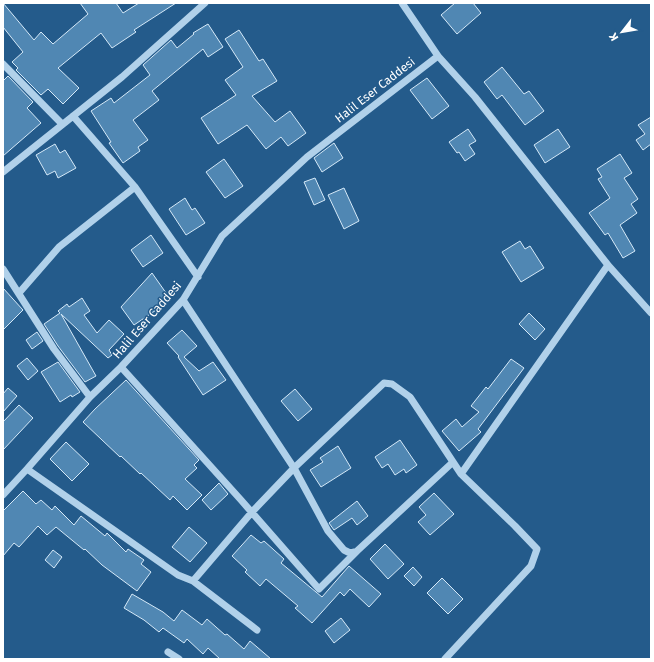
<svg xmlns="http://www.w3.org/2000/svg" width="654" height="662" font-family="'Fira Sans',sans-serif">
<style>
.building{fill:#5087b3;stroke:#d5e9f8}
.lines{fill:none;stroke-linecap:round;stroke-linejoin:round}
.minor{stroke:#b1d1ea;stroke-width:7}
.labels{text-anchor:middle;stroke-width:3;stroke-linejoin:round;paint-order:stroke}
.street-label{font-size:12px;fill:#fff;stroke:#245b8b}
</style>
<rect width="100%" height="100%" fill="#245b8b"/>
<path class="building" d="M 3,3 L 34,40 L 41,32 L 53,44 L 88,14 L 80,3 L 116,3 L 123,13 L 139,3 L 176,3 L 134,30 L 136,32 L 112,48 L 101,33 L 58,68 L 79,88 L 63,104 L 48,89 L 41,95 L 16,70 L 18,68 L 12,62 L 23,52 L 3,27 Z
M 455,3 L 473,3 L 481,13 L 457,34 L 441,15 Z
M 208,24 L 223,47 L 208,57 L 203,49 L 152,91 L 159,100 L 133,120 L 148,140 L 138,147 L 140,151 L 123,163 L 109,143 L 111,142 L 91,111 L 111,98 L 114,103 L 150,75 L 143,65 L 171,40 L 177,48 L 194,34 L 193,33 Z
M 239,30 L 259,61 L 263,59 L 277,81 L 252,96 L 275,122 L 290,111 L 306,133 L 288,146 L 281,137 L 266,149 L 247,125 L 218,144 L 201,118 L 236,95 L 225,80 L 243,67 L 225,39 Z
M 502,67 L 524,94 L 529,91 L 544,111 L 525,125 L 502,95 L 497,99 L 484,82 Z
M 8,76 L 33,102 L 27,108 L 41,123 L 3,156 L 3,81 Z
M 427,78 L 449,106 L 432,119 L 410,90 Z
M 651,117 L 651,144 L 643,150 L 636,140 L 645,134 L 638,125 Z
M 468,129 L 476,141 L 469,145 L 475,154 L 465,161 L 459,152 L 457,153 L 449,142 Z
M 558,129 L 570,147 L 545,163 L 534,145 Z
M 334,143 L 343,158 L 322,172 L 314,158 Z
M 55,144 L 60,153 L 65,150 L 76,168 L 58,178 L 55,171 L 47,175 L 36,155 Z
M 620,154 L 632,173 L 624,178 L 638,199 L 631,204 L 637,213 L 620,225 L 635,251 L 623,258 L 608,233 L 605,235 L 589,213 L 610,198 L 598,179 L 602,177 L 597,169 Z
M 224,159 L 243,186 L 225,198 L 206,172 Z
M 315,178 L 325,200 L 314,205 L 304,182 Z
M 344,188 L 359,221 L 344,229 L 328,195 Z
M 185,198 L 192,210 L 195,208 L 205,223 L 186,235 L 169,209 Z
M 151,235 L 163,253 L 143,267 L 131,250 Z
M 520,241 L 525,249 L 530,246 L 544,268 L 521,282 L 502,252 Z
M 152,273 L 171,300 L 134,325 L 121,307 Z
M 3,288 L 23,310 L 3,330 Z
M 82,298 L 90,311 L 84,315 L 97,333 L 109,320 L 124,334 L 109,350 L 112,355 L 108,358 L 61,314 L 96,376 L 85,382 L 58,346 L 44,324 L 60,313 L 58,311 L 67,304 L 69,307 Z
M 529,313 L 545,329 L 535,340 L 519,324 Z
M 182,330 L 197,346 L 184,357 L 199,371 L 213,362 L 226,380 L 203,395 L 178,357 L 179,356 L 167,343 Z
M 37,332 L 43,341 L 32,349 L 26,340 Z
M 27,358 L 38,371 L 28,380 L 17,366 Z
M 511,359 L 524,368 L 478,429 L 481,432 L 459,451 L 442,431 L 456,419 L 462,427 L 479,412 L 471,406 L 486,387 L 488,389 Z
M 58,362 L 80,392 L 72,397 L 71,395 L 60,402 L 41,372 Z
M 126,380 L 199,460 L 194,465 L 197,468 L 185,479 L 202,495 L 187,510 L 173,496 L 170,500 L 141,473 L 140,474 L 121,456 L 120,457 L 83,422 L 95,409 Z
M 8,388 L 17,396 L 3,412 L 3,394 Z
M 295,389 L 312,409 L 298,421 L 281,401 Z
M 19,405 L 33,418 L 3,450 L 3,422 Z
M 400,440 L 417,465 L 406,473 L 404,469 L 395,475 L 388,464 L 382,468 L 375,457 Z
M 66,442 L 89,464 L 72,481 L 50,459 Z
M 338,446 L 351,468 L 321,487 L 310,470 L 323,462 L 320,458 Z
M 219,483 L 228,494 L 211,510 L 202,500 Z
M 23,491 L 36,504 L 41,500 L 52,510 L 55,506 L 74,525 L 81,516 L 105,536 L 107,533 L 126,552 L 128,549 L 144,560 L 141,564 L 151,572 L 137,591 L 102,565 L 85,549 L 84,550 L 56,527 L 47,535 L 38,526 L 19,547 L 14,543 L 3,556 L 3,511 Z
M 434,493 L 454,514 L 430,535 L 418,522 L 426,515 L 419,507 Z
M 357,501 L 368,516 L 357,525 L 352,518 L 334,530 L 329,523 Z
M 189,527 L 207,543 L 190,562 L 172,547 Z
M 251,535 L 261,543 L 264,541 L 284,559 L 281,563 L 322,597 L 349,566 L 381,594 L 369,607 L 350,589 L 344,596 L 340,592 L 312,623 L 295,608 L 298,606 L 266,579 L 260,586 L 245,572 L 247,570 L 232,556 Z
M 385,544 L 404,564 L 388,579 L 370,559 Z
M 53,550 L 62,557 L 54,568 L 45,560 Z
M 413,567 L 422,577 L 414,586 L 404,576 Z
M 442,578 L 463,599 L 448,614 L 427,593 Z
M 132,594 L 163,612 L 174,621 L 182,610 L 202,625 L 207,619 L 225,635 L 227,634 L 244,649 L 250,641 L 271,659 L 220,659 L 208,648 L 203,654 L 187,639 L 184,643 L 163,628 L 159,632 L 144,620 L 124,608 Z
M 341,618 L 350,630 L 334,643 L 325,631 Z"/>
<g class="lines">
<path class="minor" d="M 402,3 L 438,56 L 475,97 L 608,265 L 651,313
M 3,64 L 62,124
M 73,116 L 135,187 L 198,277
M 3,172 L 122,77 L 205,3
M 3,269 L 54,349 L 90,397
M 19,293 L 59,247 L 135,187
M 183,300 L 294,468 L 328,531 L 344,550 L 350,553 L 357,551 L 453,462
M 121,367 L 241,500 L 319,589 L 357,551
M 27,469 L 178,575 L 193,581 L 252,512 L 294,468 L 384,383 L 392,384 L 410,397 L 461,474 L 608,265
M 3,495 L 27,469 L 90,397 L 121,367 L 183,300 L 222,236 L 307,157 L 438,56
M 193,581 L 257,630
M 168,652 L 179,659
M 445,659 L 531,566 L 537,549 L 515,526 L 461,474"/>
</g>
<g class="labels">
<g class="street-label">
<text transform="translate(375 90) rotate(-38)" y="4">Halil Eser Caddesi</text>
<text transform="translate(147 320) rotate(-49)" y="4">Halil Eser Caddesi</text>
</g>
</g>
<rect width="654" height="662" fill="none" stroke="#ffffff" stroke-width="8"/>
<g transform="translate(622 32) rotate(239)" stroke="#245b8b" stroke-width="3" paint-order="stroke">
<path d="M0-3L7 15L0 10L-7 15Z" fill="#ffffff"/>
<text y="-6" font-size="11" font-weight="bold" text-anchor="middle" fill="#ffffff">K</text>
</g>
</svg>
